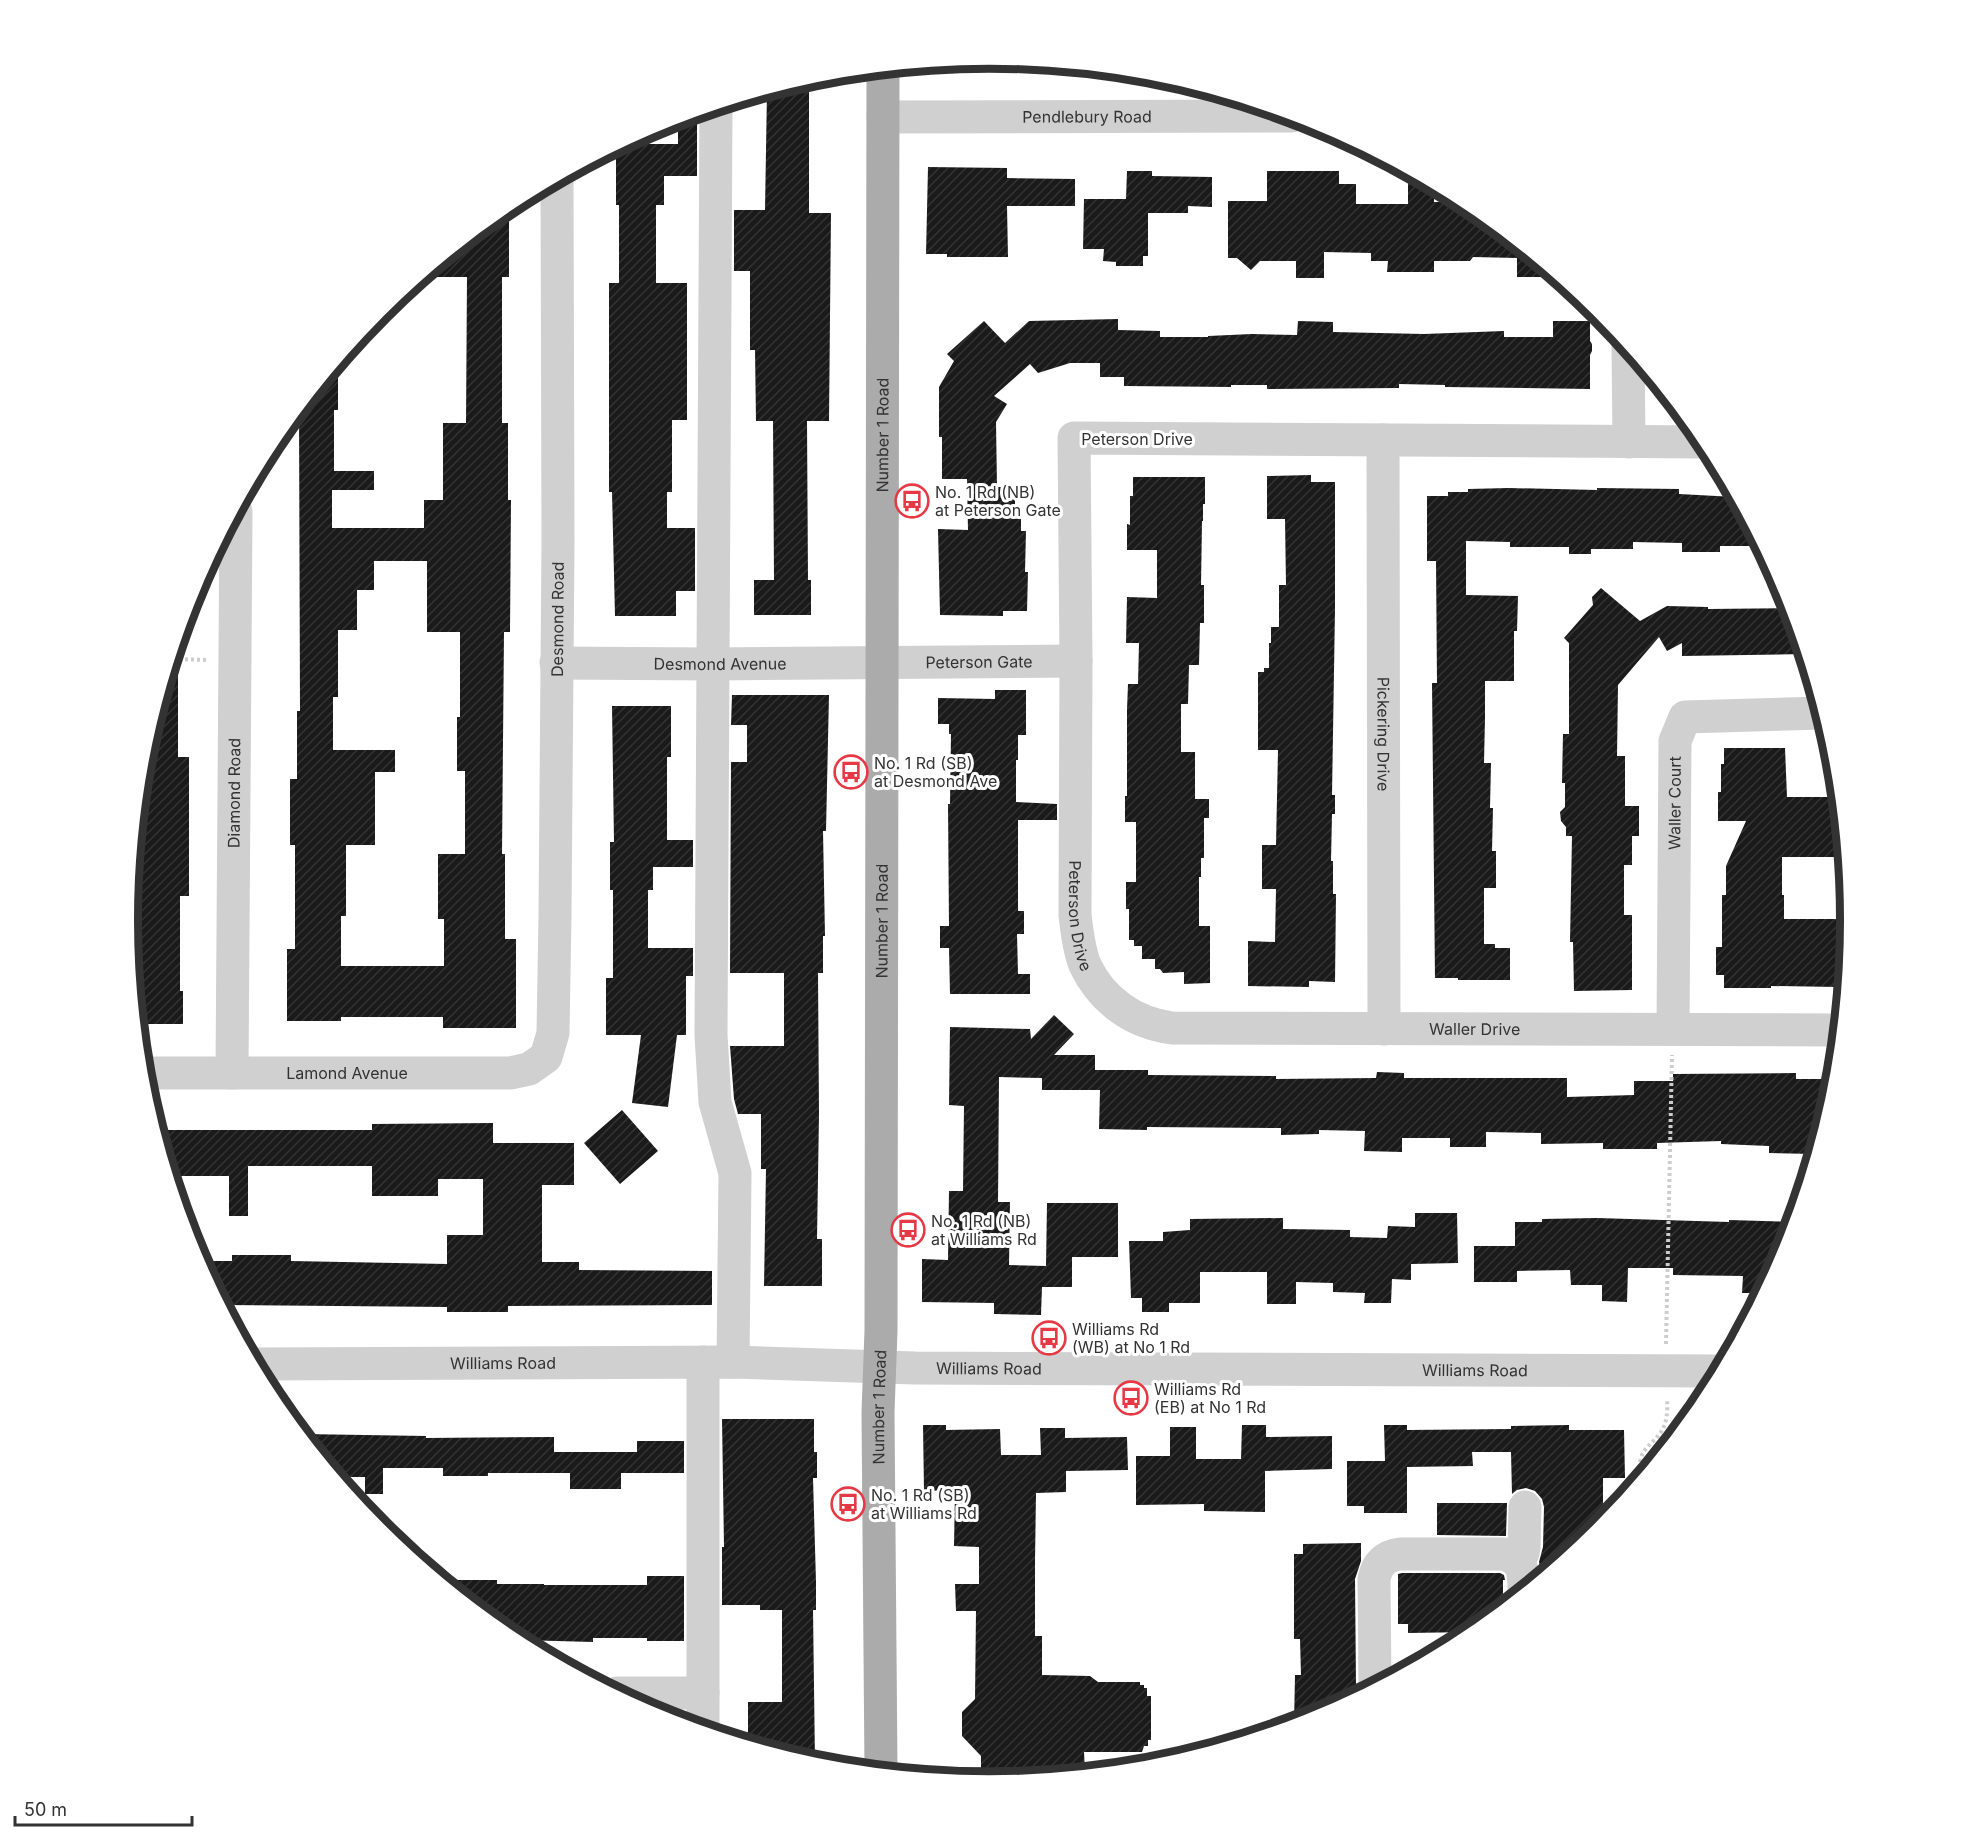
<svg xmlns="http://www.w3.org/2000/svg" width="1979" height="1840" font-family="Inter,sans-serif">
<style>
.building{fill:url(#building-hatch);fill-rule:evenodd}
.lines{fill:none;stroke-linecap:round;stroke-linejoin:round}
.path{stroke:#cdcdcd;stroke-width:4;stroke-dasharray:3 3;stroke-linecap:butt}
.minor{stroke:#d0d0d0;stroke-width:33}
.major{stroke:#ababab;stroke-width:33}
.labels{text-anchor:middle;stroke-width:6;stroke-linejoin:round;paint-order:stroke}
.street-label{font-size:16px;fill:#333;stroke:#fff}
.poi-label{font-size:16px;fill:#333;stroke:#fff;text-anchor:start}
.rim{fill:none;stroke:#333;stroke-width:8}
</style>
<defs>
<pattern id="building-hatch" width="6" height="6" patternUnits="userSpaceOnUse" patternTransform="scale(1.5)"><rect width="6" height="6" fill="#1a1a1a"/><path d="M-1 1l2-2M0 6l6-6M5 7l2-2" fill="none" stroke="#333"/></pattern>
</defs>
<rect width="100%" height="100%" fill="#fff"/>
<path class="building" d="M 809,79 L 809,213 L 831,213 L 829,421 L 807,421 L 808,580 L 811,580 L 811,615 L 754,615 L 754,580 L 774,580 L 773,421 L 756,421 L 755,350 L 750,350 L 750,271 L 734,271 L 734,210 L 765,210 L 767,91 Z
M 697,113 L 697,176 L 664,176 L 664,205 L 656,205 L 656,283 L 687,283 L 687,420 L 672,420 L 672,492 L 667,492 L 667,528 L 695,528 L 695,591 L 676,591 L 676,616 L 615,616 L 612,492 L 609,492 L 609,283 L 619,283 L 619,205 L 616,205 L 616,148 L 622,144 L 678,144 L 678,118 Z
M 928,167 L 1007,168 L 1007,178 L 1075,179 L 1075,206 L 1007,206 L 1008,257 L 947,257 L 947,254 L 926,254 Z
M 1127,171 L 1152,171 L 1152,176 L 1212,177 L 1212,207 L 1188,206 L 1188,213 L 1148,213 L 1148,256 L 1143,256 L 1143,266 L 1116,266 L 1116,262 L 1103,261 L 1104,249 L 1083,249 L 1084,199 L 1126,199 Z
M 1267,171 L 1339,171 L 1339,184 L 1356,184 L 1356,204 L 1408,204 L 1408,172 L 1434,186 L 1434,202 L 1465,202 L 1468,204 L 1558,277 L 1517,277 L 1517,258 L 1473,257 L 1470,261 L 1434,261 L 1434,272 L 1387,272 L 1388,261 L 1371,261 L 1371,253 L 1324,252 L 1324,278 L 1296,278 L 1296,261 L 1260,261 L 1251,270 L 1237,258 L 1228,258 L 1228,201 L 1267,201 Z
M 509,205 L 509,277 L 502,277 L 502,423 L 508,423 L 508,500 L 511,500 L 510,632 L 504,632 L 502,854 L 505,854 L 505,939 L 516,939 L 516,1028 L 443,1028 L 443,1017 L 341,1017 L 341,1021 L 287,1021 L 287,949 L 295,949 L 295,845 L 290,845 L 290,779 L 297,779 L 297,711 L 300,711 L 299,410 L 338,362 L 338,410 L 334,410 L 334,471 L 374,471 L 374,490 L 332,490 L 332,528 L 424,528 L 424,500 L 443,500 L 443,423 L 466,423 L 467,277 L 422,277 ZM 374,561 L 427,561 L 427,632 L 460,632 L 460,717 L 457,717 L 457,771 L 465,771 L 465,854 L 438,854 L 438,919 L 444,919 L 444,966 L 341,966 L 341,916 L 346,916 L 346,845 L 375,845 L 375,772 L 395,772 L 395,750 L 333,750 L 333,697 L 338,697 L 338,630 L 357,630 L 357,590 L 374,590 Z
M 1118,319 L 1118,330 L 1160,331 L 1160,337 L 1208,337 L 1208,336 L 1252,334 L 1297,335 L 1298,321 L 1333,322 L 1333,332 L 1424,334 L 1504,331 L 1504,337 L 1553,337 L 1553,321 L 1590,321 L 1590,341 L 1592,344 L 1592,351 L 1590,355 L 1590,389 L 1445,387 L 1445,385 L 1399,384 L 1399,388 L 1267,389 L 1267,385 L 1231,385 L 1231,387 L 1124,386 L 1124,377 L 1100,377 L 1100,363 L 1070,363 L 1038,373 L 1030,364 L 994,396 L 1007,404 L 996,422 L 997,487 L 1015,487 L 1015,507 L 1021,507 L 1021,531 L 1026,531 L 1025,572 L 1028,572 L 1027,611 L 1003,611 L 1003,616 L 940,615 L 938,529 L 968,530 L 967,479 L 942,479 L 942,437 L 939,437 L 939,387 L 954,361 L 947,354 L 984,321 L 1005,343 L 1029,321 Z
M 1311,475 L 1311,482 L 1335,482 L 1335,609 L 1332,795 L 1335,795 L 1335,814 L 1332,814 L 1331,861 L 1333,861 L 1333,894 L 1336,894 L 1335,982 L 1309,981 L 1309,987 L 1248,986 L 1248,941 L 1275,942 L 1276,889 L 1262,889 L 1262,845 L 1276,845 L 1278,750 L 1258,750 L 1258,672 L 1264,672 L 1264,668 L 1269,668 L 1269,643 L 1271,643 L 1271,627 L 1279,627 L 1279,585 L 1286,585 L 1285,519 L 1267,519 L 1267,476 Z
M 1133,477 L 1205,477 L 1205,504 L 1203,504 L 1203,521 L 1202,521 L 1201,585 L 1204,585 L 1204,623 L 1200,623 L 1199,665 L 1189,665 L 1188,704 L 1181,704 L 1181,752 L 1195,752 L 1195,799 L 1209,799 L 1209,818 L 1204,818 L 1204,858 L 1201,858 L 1201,877 L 1199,877 L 1199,926 L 1210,926 L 1210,983 L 1184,984 L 1184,972 L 1163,973 L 1160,969 L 1155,969 L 1155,959 L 1142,959 L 1142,946 L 1134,946 L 1134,940 L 1129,940 L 1129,909 L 1126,909 L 1126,882 L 1136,882 L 1136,822 L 1125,822 L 1125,796 L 1127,796 L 1127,710 L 1128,684 L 1138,684 L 1139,643 L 1126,643 L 1127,597 L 1157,598 L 1157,550 L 1127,550 L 1127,524 L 1130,525 L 1130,496 L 1133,496 Z
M 1509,488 L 1597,490 L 1597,488 L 1679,489 L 1679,494 L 1735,497 L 1762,546 L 1720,546 L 1720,552 L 1682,552 L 1682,543 L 1633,542 L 1633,549 L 1591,549 L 1591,554 L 1569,554 L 1569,547 L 1510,547 L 1510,542 L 1466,541 L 1466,595 L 1518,596 L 1517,631 L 1514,631 L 1514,681 L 1485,681 L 1485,718 L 1484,763 L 1491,763 L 1490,808 L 1493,808 L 1492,851 L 1496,851 L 1496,888 L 1484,888 L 1484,944 L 1495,944 L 1495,948 L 1510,948 L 1510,980 L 1458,980 L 1458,978 L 1435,978 L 1432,683 L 1437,683 L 1436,561 L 1427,561 L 1427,496 L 1448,496 L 1448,492 L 1468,492 L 1468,489 Z
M 1601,588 L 1640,621 L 1667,606 L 1708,607 L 1708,609 L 1791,608 L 1805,654 L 1682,656 L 1682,643 L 1667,651 L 1659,637 L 1618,685 L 1617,756 L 1625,756 L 1625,806 L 1639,806 L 1639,836 L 1632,836 L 1632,865 L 1624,865 L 1624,915 L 1632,915 L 1632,990 L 1574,991 L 1573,942 L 1570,942 L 1572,836 L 1566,836 L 1566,827 L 1561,821 L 1560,812 L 1565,807 L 1565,783 L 1562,783 L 1563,734 L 1569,734 L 1569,643 L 1564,638 L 1593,605 L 1592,597 Z
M 173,658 L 178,659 L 178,757 L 189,757 L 189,896 L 180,896 L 180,991 L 183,991 L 183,1024 L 138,1024 L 135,991 L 142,991 L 142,896 L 130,896 L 145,752 Z
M 995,690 L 1026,690 L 1026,735 L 1018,735 L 1018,760 L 1016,760 L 1016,802 L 1057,804 L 1057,820 L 1018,820 L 1018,911 L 1024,911 L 1024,934 L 1017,934 L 1018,974 L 1030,974 L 1030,994 L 950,994 L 949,948 L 940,948 L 940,926 L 949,926 L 948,804 L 950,804 L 951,734 L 949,734 L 949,724 L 938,724 L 938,698 L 995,699 Z
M 732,695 L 829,695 L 826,831 L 823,831 L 825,936 L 823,936 L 823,973 L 818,973 L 819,1114 L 817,1239 L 822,1239 L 822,1286 L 764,1286 L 766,1169 L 761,1169 L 761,1114 L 738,1114 L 734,1099 L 730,1046 L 784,1046 L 784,973 L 730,973 L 731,762 L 747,762 L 747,725 L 731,725 Z
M 612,706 L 671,706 L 671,757 L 667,757 L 667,840 L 693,840 L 693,867 L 653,867 L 653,890 L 648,890 L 648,948 L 693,948 L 693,976 L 686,976 L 686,1035 L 677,1035 L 668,1107 L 632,1103 L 641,1035 L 606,1035 L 606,978 L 613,978 L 613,890 L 610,890 L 610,842 L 614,842 Z
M 1724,748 L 1785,748 L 1787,797 L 1837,797 L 1837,817 L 1841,817 L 1845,857 L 1782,857 L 1782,895 L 1784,895 L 1784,919 L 1851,919 L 1847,959 L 1839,959 L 1838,987 L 1771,986 L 1771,988 L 1724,988 L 1724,975 L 1716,975 L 1716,947 L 1722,947 L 1722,895 L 1726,895 L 1726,866 L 1746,821 L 1718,821 L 1718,792 L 1721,792 L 1721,764 L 1724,764 Z
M 1054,1015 L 1074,1034 L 1054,1055 L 1095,1055 L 1095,1070 L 1148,1070 L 1148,1075 L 1276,1076 L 1276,1079 L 1376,1078 L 1377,1072 L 1404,1073 L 1404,1078 L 1567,1078 L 1567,1097 L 1634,1095 L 1634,1081 L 1673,1081 L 1673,1074 L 1796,1073 L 1796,1079 L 1835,1079 L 1834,1088 L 1815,1154 L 1769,1153 L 1769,1146 L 1721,1144 L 1721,1141 L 1657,1143 L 1657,1149 L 1603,1149 L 1603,1143 L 1541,1144 L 1541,1133 L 1486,1132 L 1486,1147 L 1450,1147 L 1450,1138 L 1402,1138 L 1402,1152 L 1364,1151 L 1365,1131 L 1319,1130 L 1319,1134 L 1281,1135 L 1281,1128 L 1147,1127 L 1147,1130 L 1099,1129 L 1100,1090 L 1042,1090 L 1042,1078 L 999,1077 L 998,1202 L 1010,1202 L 1009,1265 L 1046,1266 L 1047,1203 L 1118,1203 L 1118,1257 L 1072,1257 L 1072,1287 L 1042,1287 L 1041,1315 L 994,1314 L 994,1303 L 922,1302 L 922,1259 L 948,1260 L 949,1191 L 963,1191 L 964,1106 L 949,1105 L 950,1027 L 1030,1029 L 1031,1039 Z
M 622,1110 L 658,1151 L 620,1184 L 584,1143 Z
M 493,1123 L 493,1143 L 574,1143 L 574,1185 L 542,1185 L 542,1262 L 579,1262 L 579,1270 L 712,1271 L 712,1305 L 508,1306 L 508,1312 L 447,1312 L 447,1307 L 223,1305 L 200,1261 L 232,1261 L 232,1255 L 291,1255 L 291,1261 L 447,1264 L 447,1235 L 483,1235 L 483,1179 L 438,1179 L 438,1196 L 372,1196 L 372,1166 L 248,1166 L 248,1216 L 229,1216 L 229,1176 L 171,1176 L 161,1143 L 161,1130 L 372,1130 L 372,1124 Z
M 1415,1213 L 1457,1213 L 1458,1263 L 1411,1264 L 1411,1280 L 1392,1279 L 1391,1303 L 1364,1303 L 1365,1293 L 1333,1292 L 1333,1283 L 1296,1282 L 1296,1304 L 1267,1304 L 1267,1272 L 1200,1272 L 1200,1303 L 1169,1303 L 1169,1312 L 1142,1312 L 1142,1298 L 1131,1298 L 1129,1241 L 1163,1241 L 1163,1232 L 1190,1230 L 1190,1219 L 1283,1218 L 1283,1229 L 1350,1230 L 1350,1237 L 1387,1238 L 1388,1226 L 1415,1227 Z
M 1597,1218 L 1729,1222 L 1729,1220 L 1794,1222 L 1785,1250 L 1762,1293 L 1742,1293 L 1743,1276 L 1673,1275 L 1673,1268 L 1628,1268 L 1627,1302 L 1602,1301 L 1602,1285 L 1571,1285 L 1570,1270 L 1517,1271 L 1517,1282 L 1474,1282 L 1474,1246 L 1515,1246 L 1515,1222 L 1542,1222 L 1542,1219 Z
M 722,1419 L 814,1419 L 814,1452 L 817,1452 L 817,1478 L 813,1478 L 816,1582 L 816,1610 L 813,1610 L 815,1763 L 788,1755 L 788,1745 L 756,1745 L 748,1743 L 748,1702 L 782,1702 L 782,1610 L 760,1610 L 760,1605 L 722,1605 L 722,1547 L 724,1547 Z
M 923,1425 L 946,1425 L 946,1430 L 1000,1429 L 1001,1455 L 1041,1455 L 1040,1428 L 1065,1428 L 1065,1438 L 1127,1437 L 1128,1470 L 1066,1471 L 1066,1492 L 1036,1493 L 1035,1561 L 1035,1636 L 1042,1636 L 1042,1675 L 1090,1676 L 1098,1682 L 1140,1682 L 1140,1685 L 1144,1685 L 1144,1688 L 1147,1688 L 1147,1696 L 1151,1696 L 1151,1740 L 1148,1740 L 1148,1746 L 1144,1746 L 1142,1752 L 1084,1752 L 1085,1772 L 989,1781 L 981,1781 L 981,1756 L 962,1736 L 962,1712 L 975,1699 L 976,1611 L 956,1611 L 955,1584 L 979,1584 L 979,1547 L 954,1546 L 955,1490 L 924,1491 Z
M 1242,1425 L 1266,1425 L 1266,1437 L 1332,1436 L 1332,1469 L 1265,1471 L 1265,1512 L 1204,1511 L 1204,1504 L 1136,1505 L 1136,1456 L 1170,1456 L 1170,1427 L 1196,1427 L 1196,1459 L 1241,1459 Z
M 1384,1425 L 1407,1425 L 1407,1430 L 1511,1429 L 1511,1426 L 1569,1425 L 1569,1430 L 1624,1430 L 1625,1478 L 1603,1478 L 1603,1524 L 1542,1576 L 1539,1562 L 1543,1547 L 1544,1507 L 1542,1499 L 1535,1491 L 1526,1488 L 1517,1490 L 1512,1494 L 1511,1452 L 1472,1452 L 1473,1466 L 1407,1467 L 1407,1513 L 1364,1513 L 1364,1506 L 1347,1506 L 1347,1461 L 1385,1461 Z
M 302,1434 L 426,1436 L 426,1438 L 554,1437 L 554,1452 L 637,1452 L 637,1441 L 684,1441 L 684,1473 L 621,1473 L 621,1489 L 570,1489 L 570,1473 L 488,1473 L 488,1476 L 443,1476 L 443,1468 L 383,1468 L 383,1494 L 365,1494 L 365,1477 L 337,1477 Z
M 1437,1503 L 1507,1503 L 1506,1536 L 1437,1535 Z
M 1361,1543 L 1361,1561 L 1355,1579 L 1356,1686 L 1358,1693 L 1342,1693 L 1342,1704 L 1319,1716 L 1294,1724 L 1295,1675 L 1301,1675 L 1300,1639 L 1294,1639 L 1294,1554 L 1303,1554 L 1303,1544 Z
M 1402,1573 L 1500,1573 L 1504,1575 L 1505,1580 L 1503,1580 L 1503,1607 L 1473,1632 L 1408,1633 L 1408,1624 L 1398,1624 L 1398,1574 Z
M 647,1576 L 684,1576 L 684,1641 L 647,1641 L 647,1638 L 593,1638 L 593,1642 L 519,1640 L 511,1636 L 442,1580 L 497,1580 L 497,1584 L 544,1584 L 544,1585 L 647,1585 Z"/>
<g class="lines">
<path class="path" d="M 173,659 L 209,660
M 1666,1344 L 1672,1055
M 1639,1480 C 1639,1472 1639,1463 1642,1455 C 1646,1446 1655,1441 1661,1432 C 1667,1423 1668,1410 1667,1399"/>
<g class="minor">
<path d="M 716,107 L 711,1035 L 715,1102 L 735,1173 L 733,1362"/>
<path id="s1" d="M 883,117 L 1291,116"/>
<path d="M 1628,347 L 1629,442"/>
<path id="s2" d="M 1383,440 L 1384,1029"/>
<path id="s3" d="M 1706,442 L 1074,438 L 1076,661 L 1075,915 C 1077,932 1079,950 1085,965 C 1102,1001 1134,1023 1172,1028 L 1840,1030"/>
<path id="s4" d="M 556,663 L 713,664 L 1076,661"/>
<path id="s5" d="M 1673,1029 L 1675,741 L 1685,717 L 1823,713"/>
<path id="s6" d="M 143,1073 L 510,1073 L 529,1069 L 546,1057 L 553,1033 L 555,915 L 558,543 L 557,179"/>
<path id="s7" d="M 232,1073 L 236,512"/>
<path d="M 703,1362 L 703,1729"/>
<path id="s8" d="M 255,1364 L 733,1362 L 915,1368 L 1721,1371"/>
<path d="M 1517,1560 L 1523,1553 L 1524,1547 L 1525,1507"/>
<path d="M 1375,1686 L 1374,1579 C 1377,1564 1385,1556 1400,1554 L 1504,1554 C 1523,1560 1524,1572 1524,1590"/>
<path d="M 617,1693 L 703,1693"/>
</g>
<path class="major" id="s9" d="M 881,1771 L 878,1412 L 881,1331 L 883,69"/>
</g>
<defs>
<symbol id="bus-ring" viewBox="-11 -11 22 22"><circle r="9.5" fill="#fff" stroke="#e63946" stroke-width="1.5"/><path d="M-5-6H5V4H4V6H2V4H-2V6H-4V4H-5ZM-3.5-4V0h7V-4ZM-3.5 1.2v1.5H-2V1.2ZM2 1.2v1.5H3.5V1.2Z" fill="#e63946"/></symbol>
</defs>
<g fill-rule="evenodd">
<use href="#bus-ring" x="893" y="482" width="38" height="38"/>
<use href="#bus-ring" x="832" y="753" width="38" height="38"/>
<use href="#bus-ring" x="889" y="1211" width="38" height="38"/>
<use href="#bus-ring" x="1030" y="1319" width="38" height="38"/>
<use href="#bus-ring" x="1112" y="1379" width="38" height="38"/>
<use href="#bus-ring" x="829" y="1485" width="38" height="38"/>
</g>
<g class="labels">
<g class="street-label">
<text dy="6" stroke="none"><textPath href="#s1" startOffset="204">Pendlebury Road</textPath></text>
<text dy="6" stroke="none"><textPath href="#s9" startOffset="1336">Number 1 Road</textPath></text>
<text x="1137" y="445">Peterson Drive</text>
<text dy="6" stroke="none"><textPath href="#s6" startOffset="846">Desmond Road</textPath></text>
<text dy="6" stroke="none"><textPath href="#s4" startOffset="423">Peterson Gate</textPath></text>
<text dy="6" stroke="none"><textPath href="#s4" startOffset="164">Desmond Avenue</textPath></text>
<text dy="6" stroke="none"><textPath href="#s2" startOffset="294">Pickering Drive</textPath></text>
<text dy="6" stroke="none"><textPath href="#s7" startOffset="280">Diamond Road</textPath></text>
<text dy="6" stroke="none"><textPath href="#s5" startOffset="226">Waller Court</textPath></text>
<text dy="6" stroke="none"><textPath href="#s3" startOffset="1110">Peterson Drive</textPath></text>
<text dy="6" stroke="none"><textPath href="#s9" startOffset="850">Number 1 Road</textPath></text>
<text dy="6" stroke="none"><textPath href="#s3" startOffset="1575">Waller Drive</textPath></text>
<text dy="6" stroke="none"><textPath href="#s6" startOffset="204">Lamond Avenue</textPath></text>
<text dy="6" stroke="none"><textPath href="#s8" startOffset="248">Williams Road</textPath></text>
<text dy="6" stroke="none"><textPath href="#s8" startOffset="734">Williams Road</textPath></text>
<text dy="6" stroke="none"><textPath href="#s8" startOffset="1220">Williams Road</textPath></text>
<text dy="6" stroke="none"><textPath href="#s9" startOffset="364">Number 1 Road</textPath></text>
</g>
<g class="poi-label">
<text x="935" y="498">No. 1 Rd (NB)<tspan x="935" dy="18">at Peterson Gate</tspan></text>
<text x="874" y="769">No. 1 Rd (SB)<tspan x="874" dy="18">at Desmond Ave</tspan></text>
<text x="931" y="1227">No. 1 Rd (NB)<tspan x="931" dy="18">at Williams Rd</tspan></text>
<text x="1072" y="1335">Williams Rd<tspan x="1072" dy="18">(WB) at No 1 Rd</tspan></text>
<text x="1154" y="1395">Williams Rd<tspan x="1154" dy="18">(EB) at No 1 Rd</tspan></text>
<text x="871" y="1501">No. 1 Rd (SB)<tspan x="871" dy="18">at Williams Rd</tspan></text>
</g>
</g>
<path d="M0 0H1979V1840H0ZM138 920a851 851 0 1 1 1702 0a851 851 0 1 1-1702 0Z" fill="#fff" fill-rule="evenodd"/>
<path class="rim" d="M138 920a851 851 0 1 1 1702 0a851 851 0 1 1-1702 0Z"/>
<path d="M15 1816v9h177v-9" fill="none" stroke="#333333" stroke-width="3"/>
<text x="24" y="1816" font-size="18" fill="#333333" stroke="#ffffff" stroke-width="4.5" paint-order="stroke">50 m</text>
</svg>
